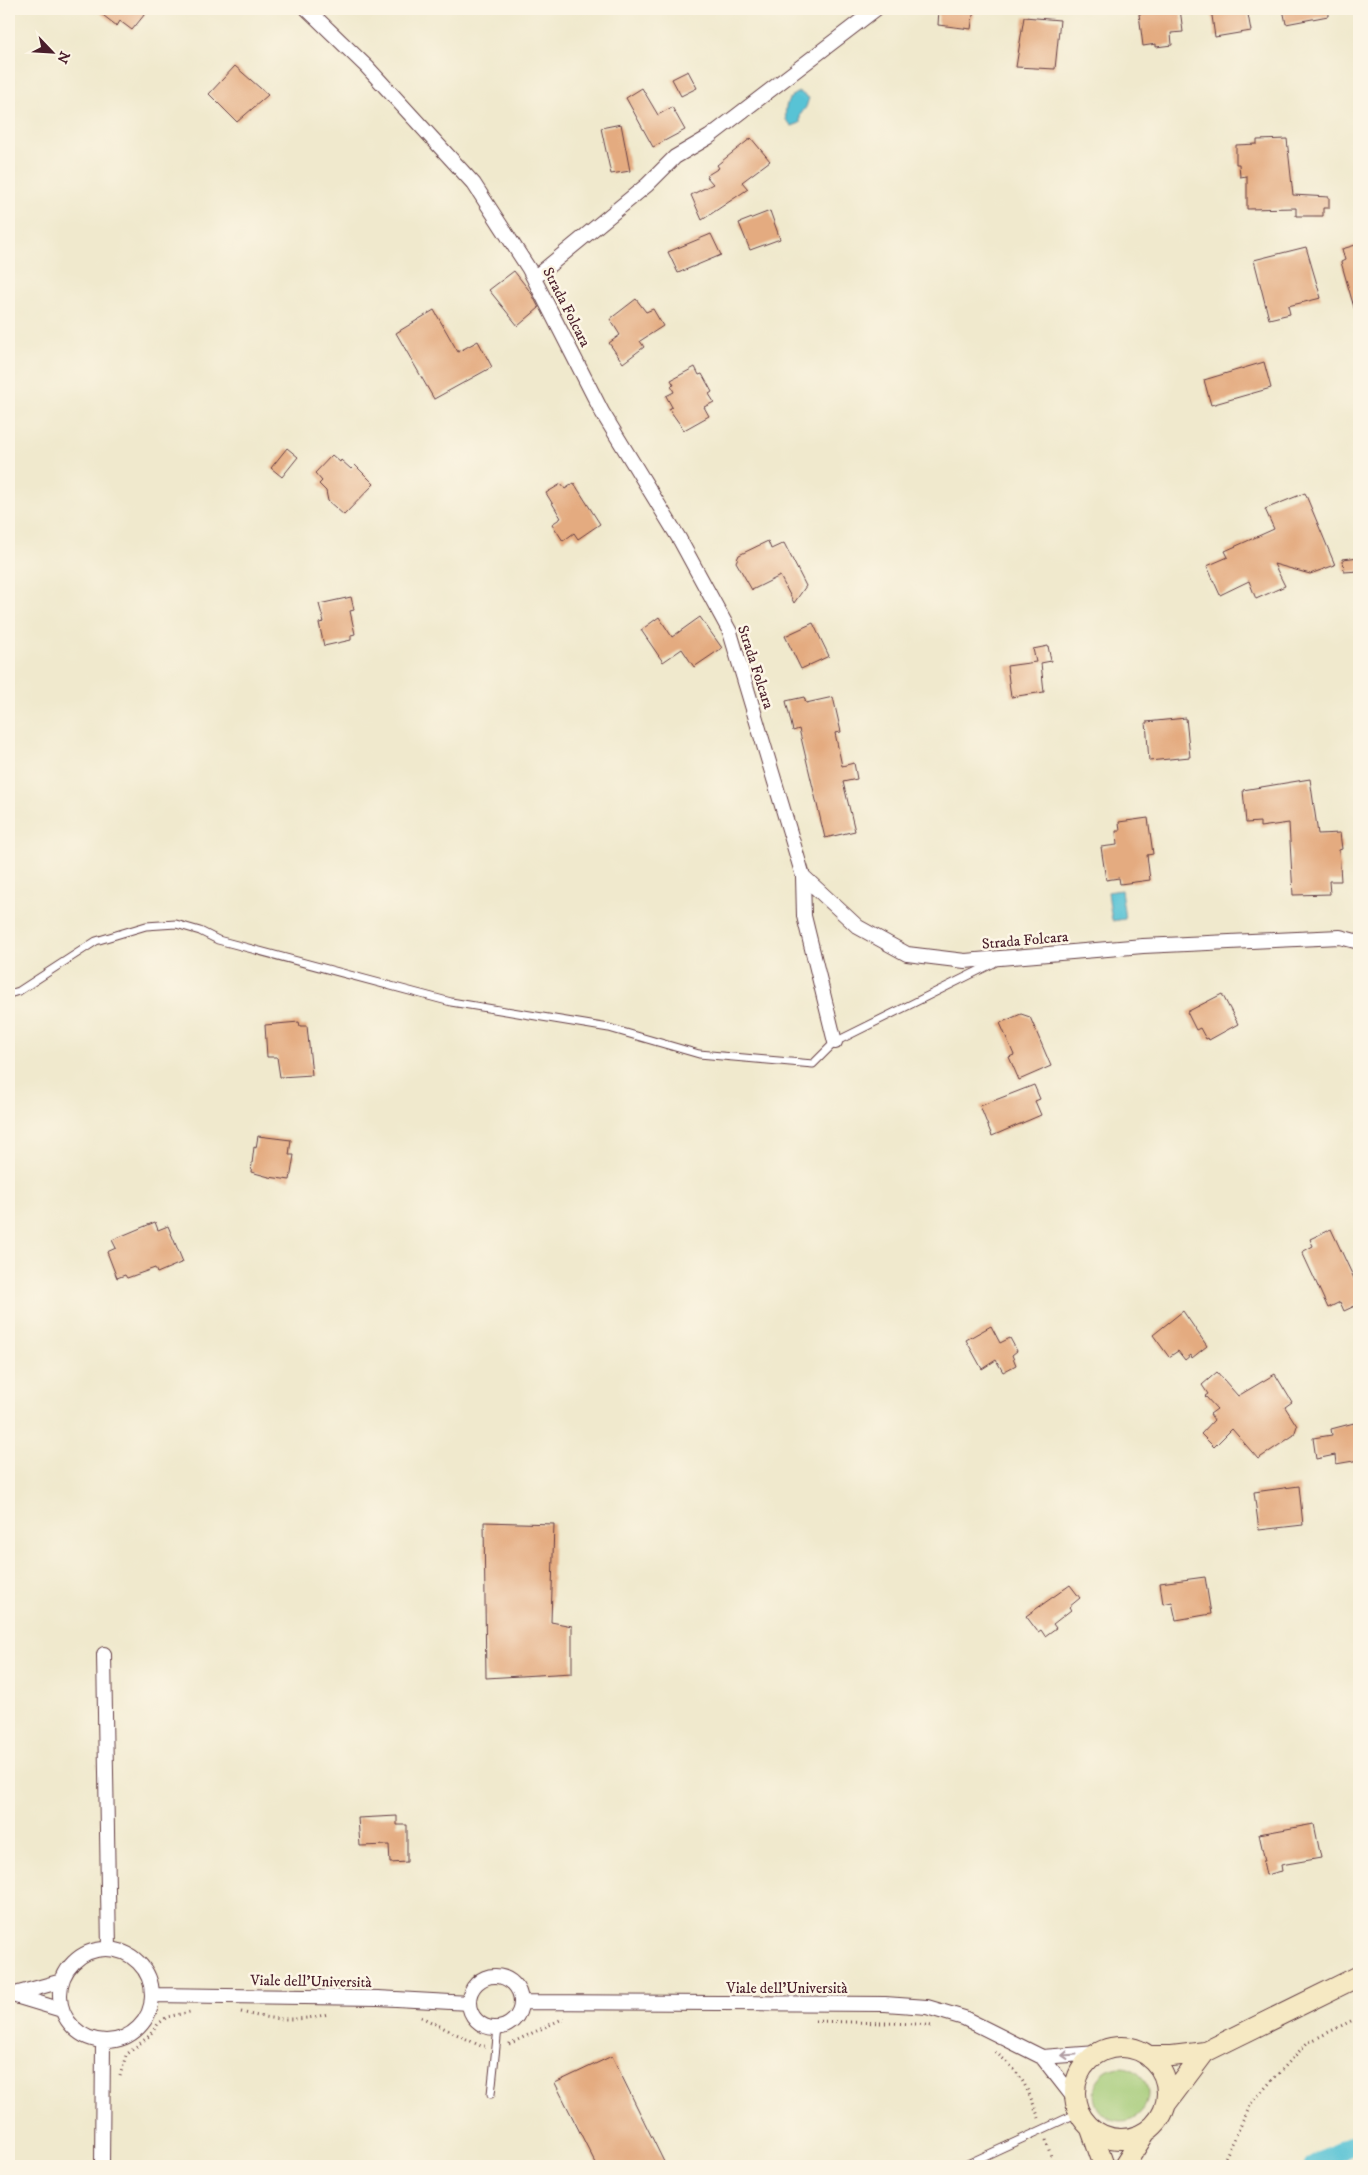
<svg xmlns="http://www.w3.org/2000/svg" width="1368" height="2175" font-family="'IM FELL DW Pica',serif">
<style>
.green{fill:#a1c974;stroke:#767450}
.water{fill:#59c3d5;stroke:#527180}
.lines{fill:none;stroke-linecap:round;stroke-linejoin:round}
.canal{stroke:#59c3d5;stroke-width:19}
.building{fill:#e4ab80}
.lane-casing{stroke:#633d43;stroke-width:9}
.street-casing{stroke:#633d43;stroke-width:16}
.secondary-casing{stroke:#633d43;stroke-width:22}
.path{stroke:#633d43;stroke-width:3;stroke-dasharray:1 4;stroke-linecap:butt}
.lane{stroke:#fff;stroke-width:7}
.street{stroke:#fff;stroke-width:14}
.secondary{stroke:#f6e9c3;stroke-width:20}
.oneway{stroke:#ae9aa0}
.labels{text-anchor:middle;stroke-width:5;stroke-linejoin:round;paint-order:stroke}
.street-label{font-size:15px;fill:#4a1f2b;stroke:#fcf5e5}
</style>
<rect width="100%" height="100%" fill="#fcf5e5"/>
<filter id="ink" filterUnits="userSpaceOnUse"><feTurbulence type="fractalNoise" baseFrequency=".02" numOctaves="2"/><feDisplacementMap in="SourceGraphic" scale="10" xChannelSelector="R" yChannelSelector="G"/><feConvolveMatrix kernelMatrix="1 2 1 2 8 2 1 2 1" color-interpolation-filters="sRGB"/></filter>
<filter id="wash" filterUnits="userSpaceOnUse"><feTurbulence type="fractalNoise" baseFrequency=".0096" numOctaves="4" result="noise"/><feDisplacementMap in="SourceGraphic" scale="20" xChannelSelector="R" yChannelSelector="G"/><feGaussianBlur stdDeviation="1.12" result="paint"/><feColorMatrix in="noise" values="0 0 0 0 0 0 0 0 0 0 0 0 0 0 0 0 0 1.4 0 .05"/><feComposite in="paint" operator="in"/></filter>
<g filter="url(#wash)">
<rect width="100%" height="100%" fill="#f0e9cd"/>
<path class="green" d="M1094 2094a27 27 0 1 1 54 0a27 27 0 1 1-54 0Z"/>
<path class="water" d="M 799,92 L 809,98 L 806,107 L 800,115 L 800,123 L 792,126 L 786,120 C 784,108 787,96 799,92 Z
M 1121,890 L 1125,919 L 1112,921 L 1108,892 Z"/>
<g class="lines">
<path class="canal" d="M 1313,2166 L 1359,2141"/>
</g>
<g id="blocks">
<path class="building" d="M 95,9 L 149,9 L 132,30 L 120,21 L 117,26 Z
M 939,9 L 974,9 L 971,29 L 938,25 Z
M 1150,9 L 1180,9 L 1183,32 L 1171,33 L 1172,45 L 1156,47 L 1156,44 L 1143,46 L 1139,14 L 1151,12 Z
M 1211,9 L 1247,9 L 1251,31 L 1215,37 Z
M 1283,9 L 1328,9 L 1328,16 L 1286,24 Z
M 1024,17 L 1060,20 L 1055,69 L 1016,67 Z
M 235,66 L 268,95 L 237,122 L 209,94 Z
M 688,71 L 697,88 L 681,96 L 672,79 Z
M 642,88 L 658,115 L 672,107 L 685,130 L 653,147 L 626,98 Z
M 621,124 L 630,171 L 611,174 L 601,128 Z
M 751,138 L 770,161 L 742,182 L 748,189 L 702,220 L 691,195 L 713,184 L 706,176 L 719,168 L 717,165 Z
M 1287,139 L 1293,195 L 1329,197 L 1329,208 L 1323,208 L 1323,216 L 1296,216 L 1296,208 L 1247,209 L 1247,176 L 1240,177 L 1239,164 L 1236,164 L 1236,145 L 1257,144 L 1257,140 Z
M 770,211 L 780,239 L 750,250 L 739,223 Z
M 711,234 L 721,255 L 678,273 L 668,252 Z
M 1359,244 L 1359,311 L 1355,311 L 1341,262 L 1345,260 L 1342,249 Z
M 1306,247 L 1321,298 L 1288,306 L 1290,314 L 1269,319 L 1254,260 Z
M 514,271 L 532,294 L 539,308 L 518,326 L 489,290 Z
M 636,299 L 646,312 L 653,309 L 663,326 L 640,341 L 644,347 L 623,363 L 609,343 L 620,335 L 610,319 Z
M 434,310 L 458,352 L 478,341 L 492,367 L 434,399 L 396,333 Z
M 1264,362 L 1271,388 L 1211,405 L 1204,380 Z
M 695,367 L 699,375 L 702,374 L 712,392 L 709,394 L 714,402 L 704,407 L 709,416 L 684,430 L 669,409 L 672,407 L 666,396 L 674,392 L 671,386 L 674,385 L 671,380 Z
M 287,448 L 298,457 L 282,477 L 271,468 Z
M 332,455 L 340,462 L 341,460 L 351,469 L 355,465 L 374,484 L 344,515 L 328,501 L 326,491 L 319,484 L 322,481 L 315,473 Z
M 574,483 L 600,524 L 578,539 L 574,533 L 563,541 L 552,524 L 561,518 L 546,493 L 561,484 L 565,489 Z
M 1305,493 L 1335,565 L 1310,574 L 1274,564 L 1285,586 L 1256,599 L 1249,581 L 1220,595 L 1207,566 L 1228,557 L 1225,551 L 1274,529 L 1265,509 Z
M 768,541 L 771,549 L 784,543 L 806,586 L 794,603 L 780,576 L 752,590 L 736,562 L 739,555 Z
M 1359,557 L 1359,571 L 1344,572 L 1343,559 Z
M 351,597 L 354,610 L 350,611 L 355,634 L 351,635 L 351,640 L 324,646 L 319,623 L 324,622 L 319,604 Z
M 659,617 L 672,637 L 700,617 L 722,648 L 694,667 L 682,649 L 663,662 L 641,630 Z
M 813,623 L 829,656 L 801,669 L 785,636 Z
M 1048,646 L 1051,661 L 1041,663 L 1044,692 L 1011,697 L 1007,666 L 1036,662 L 1033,649 Z
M 804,697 L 806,703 L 833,697 L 841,732 L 835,733 L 842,766 L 854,763 L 857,779 L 843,782 L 855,831 L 825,838 L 799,729 L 793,731 L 786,701 Z
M 1186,718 L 1190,757 L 1149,761 L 1146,722 Z
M 1310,779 L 1318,834 L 1340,833 L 1342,849 L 1339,850 L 1341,881 L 1329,881 L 1330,894 L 1293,895 L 1289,823 L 1260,827 L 1260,822 L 1246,823 L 1243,790 Z
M 1148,818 L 1153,854 L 1147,855 L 1150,880 L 1120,884 L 1119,878 L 1106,880 L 1101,847 L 1117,845 L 1116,831 L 1120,831 L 1119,822 Z
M 1222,994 L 1238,1024 L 1209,1040 L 1208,1038 L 1206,1039 L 1200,1028 L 1196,1030 L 1187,1012 Z
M 1021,1014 L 1030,1017 L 1051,1066 L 1019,1080 L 1009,1057 L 1014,1055 L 1000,1023 Z
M 299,1022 L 300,1026 L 307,1026 L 312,1075 L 280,1077 L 277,1057 L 267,1057 L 265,1025 Z
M 1034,1085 L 1040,1099 L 1035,1101 L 1041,1115 L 992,1136 L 980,1106 Z
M 258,1136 L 291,1140 L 289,1155 L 294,1155 L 290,1180 L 269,1177 L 251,1172 L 254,1147 L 256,1148 Z
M 155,1222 L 158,1230 L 168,1226 L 183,1262 L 157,1273 L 155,1268 L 127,1278 L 125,1275 L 117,1278 L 107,1252 L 116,1248 L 112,1240 Z
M 1331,1229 L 1359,1289 L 1359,1304 L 1344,1311 L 1340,1302 L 1328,1308 L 1302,1252 L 1313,1246 L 1310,1239 Z
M 1183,1311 L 1207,1346 L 1192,1358 L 1191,1355 L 1185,1360 L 1178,1351 L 1169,1357 L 1153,1335 Z
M 991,1326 L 1000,1343 L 1010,1338 L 1017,1351 L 1012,1355 L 1016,1365 L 1003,1372 L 996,1360 L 982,1369 L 966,1340 Z
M 1217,1372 L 1238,1396 L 1275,1374 L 1292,1402 L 1285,1407 L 1297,1426 L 1294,1435 L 1258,1459 L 1232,1429 L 1214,1447 L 1201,1434 L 1214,1420 L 1210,1414 L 1217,1409 L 1205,1396 L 1208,1394 L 1202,1385 Z
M 1354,1423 L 1359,1460 L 1336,1464 L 1335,1455 L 1316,1459 L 1313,1438 L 1332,1435 L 1331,1429 Z
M 1299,1486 L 1303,1525 L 1259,1530 L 1254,1492 Z
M 484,1522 L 554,1524 L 551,1622 L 572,1626 L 572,1673 L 486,1678 Z
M 1205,1577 L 1211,1614 L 1176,1620 L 1172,1602 L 1163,1604 L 1160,1583 Z
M 1070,1585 L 1080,1598 L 1069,1607 L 1071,1610 L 1053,1624 L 1056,1628 L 1045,1636 L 1041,1630 L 1038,1632 L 1026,1616 Z
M 397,1816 L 397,1825 L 407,1825 L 407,1862 L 390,1863 L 389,1845 L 360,1846 L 358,1818 Z
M 1314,1824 L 1321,1858 L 1281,1865 L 1282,1871 L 1266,1875 L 1263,1861 L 1265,1861 L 1259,1834 Z
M 612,2056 L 666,2166 L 597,2166 L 555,2083 Z"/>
</g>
</g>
<g filter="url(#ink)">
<use href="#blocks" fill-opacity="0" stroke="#633d43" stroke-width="1"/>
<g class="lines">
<defs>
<path id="lane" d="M 9,994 L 19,991 L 96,941 L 146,926 L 176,924 L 200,931 L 218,940 L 451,1002 L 609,1028 L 699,1054 L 813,1064 L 835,1042 L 994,963
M 491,2094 L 498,2028
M 963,2166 L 1078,2113"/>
<path id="street" d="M 307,9 L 367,67 L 474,184 L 529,269 L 602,412 L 680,540 L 730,632 L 803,876 L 858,927 L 907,954 L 965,961 L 1143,946 L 1340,937 L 1359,942
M 534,278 L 647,185 L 675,157 L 709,137 L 876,9
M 803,876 L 804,916 L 835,1042
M 104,1654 L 109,1949
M60 1995a46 46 0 1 1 92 0a46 46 0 1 1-92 0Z
M469 2002a26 26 0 1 1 52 0a26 26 0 1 1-52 0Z
M 9,1994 L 62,2010
M 15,1994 L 62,1981
M 153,1995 L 378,1998 L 469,2003
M 521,2002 L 885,2004 L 927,2007 L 964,2018 L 1042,2057 L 1074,2098
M 1042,2057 L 1097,2053
M 102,2166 L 103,2042"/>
<path id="secondary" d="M1075 2093a46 46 0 1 1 92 0a46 46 0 1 1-92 0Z
M 1149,2056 L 1172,2056 L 1205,2052 L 1359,1976
M 1166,2104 L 1205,2052
M 1091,2129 L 1104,2166
M 1124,2166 L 1145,2133"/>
</defs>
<use href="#lane" class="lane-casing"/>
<use href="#street" class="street-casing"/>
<use href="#secondary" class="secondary-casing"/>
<path class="path" d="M 241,2012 C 271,2020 297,2022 328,2014
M 421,2017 L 481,2046 L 485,2046
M 815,2021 L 918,2024 L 931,2026
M 509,2044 L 560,2020 L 564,2020
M 995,2052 C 1023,2074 1026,2086 1039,2118
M 120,2076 L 126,2055 L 149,2036 L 158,2024 L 167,2017 L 190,2012
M 1046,2140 L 1053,2163 L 1051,2166
M 1221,2166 L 1252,2102 L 1307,2043 L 1359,2017"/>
<use href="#lane" class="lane"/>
<use href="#street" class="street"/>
<use href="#secondary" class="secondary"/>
</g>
<defs><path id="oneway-shaft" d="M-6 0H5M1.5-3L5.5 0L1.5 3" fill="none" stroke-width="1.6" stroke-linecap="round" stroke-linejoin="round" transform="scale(1.25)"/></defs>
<use class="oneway" href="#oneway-shaft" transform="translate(1069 2055) rotate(176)"/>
</g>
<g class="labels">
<g class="street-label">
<text transform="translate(567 307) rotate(63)" y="5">Strada Folcara</text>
<text transform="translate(756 667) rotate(72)" y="5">Strada Folcara</text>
<text transform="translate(1025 940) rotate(-5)" y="5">Strada Folcara</text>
<text transform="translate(311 1981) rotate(1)" y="5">Viale dell'Università</text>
<text x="787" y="1993">Viale dell'Università</text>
</g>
</g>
<rect width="1368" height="2175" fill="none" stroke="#fcf5e5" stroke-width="30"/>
<g transform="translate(52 52) rotate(115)" stroke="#fcf5e5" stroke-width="4" paint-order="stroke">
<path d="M0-4L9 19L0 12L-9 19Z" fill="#4a1f2b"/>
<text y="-8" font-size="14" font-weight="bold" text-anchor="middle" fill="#4a1f2b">N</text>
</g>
</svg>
